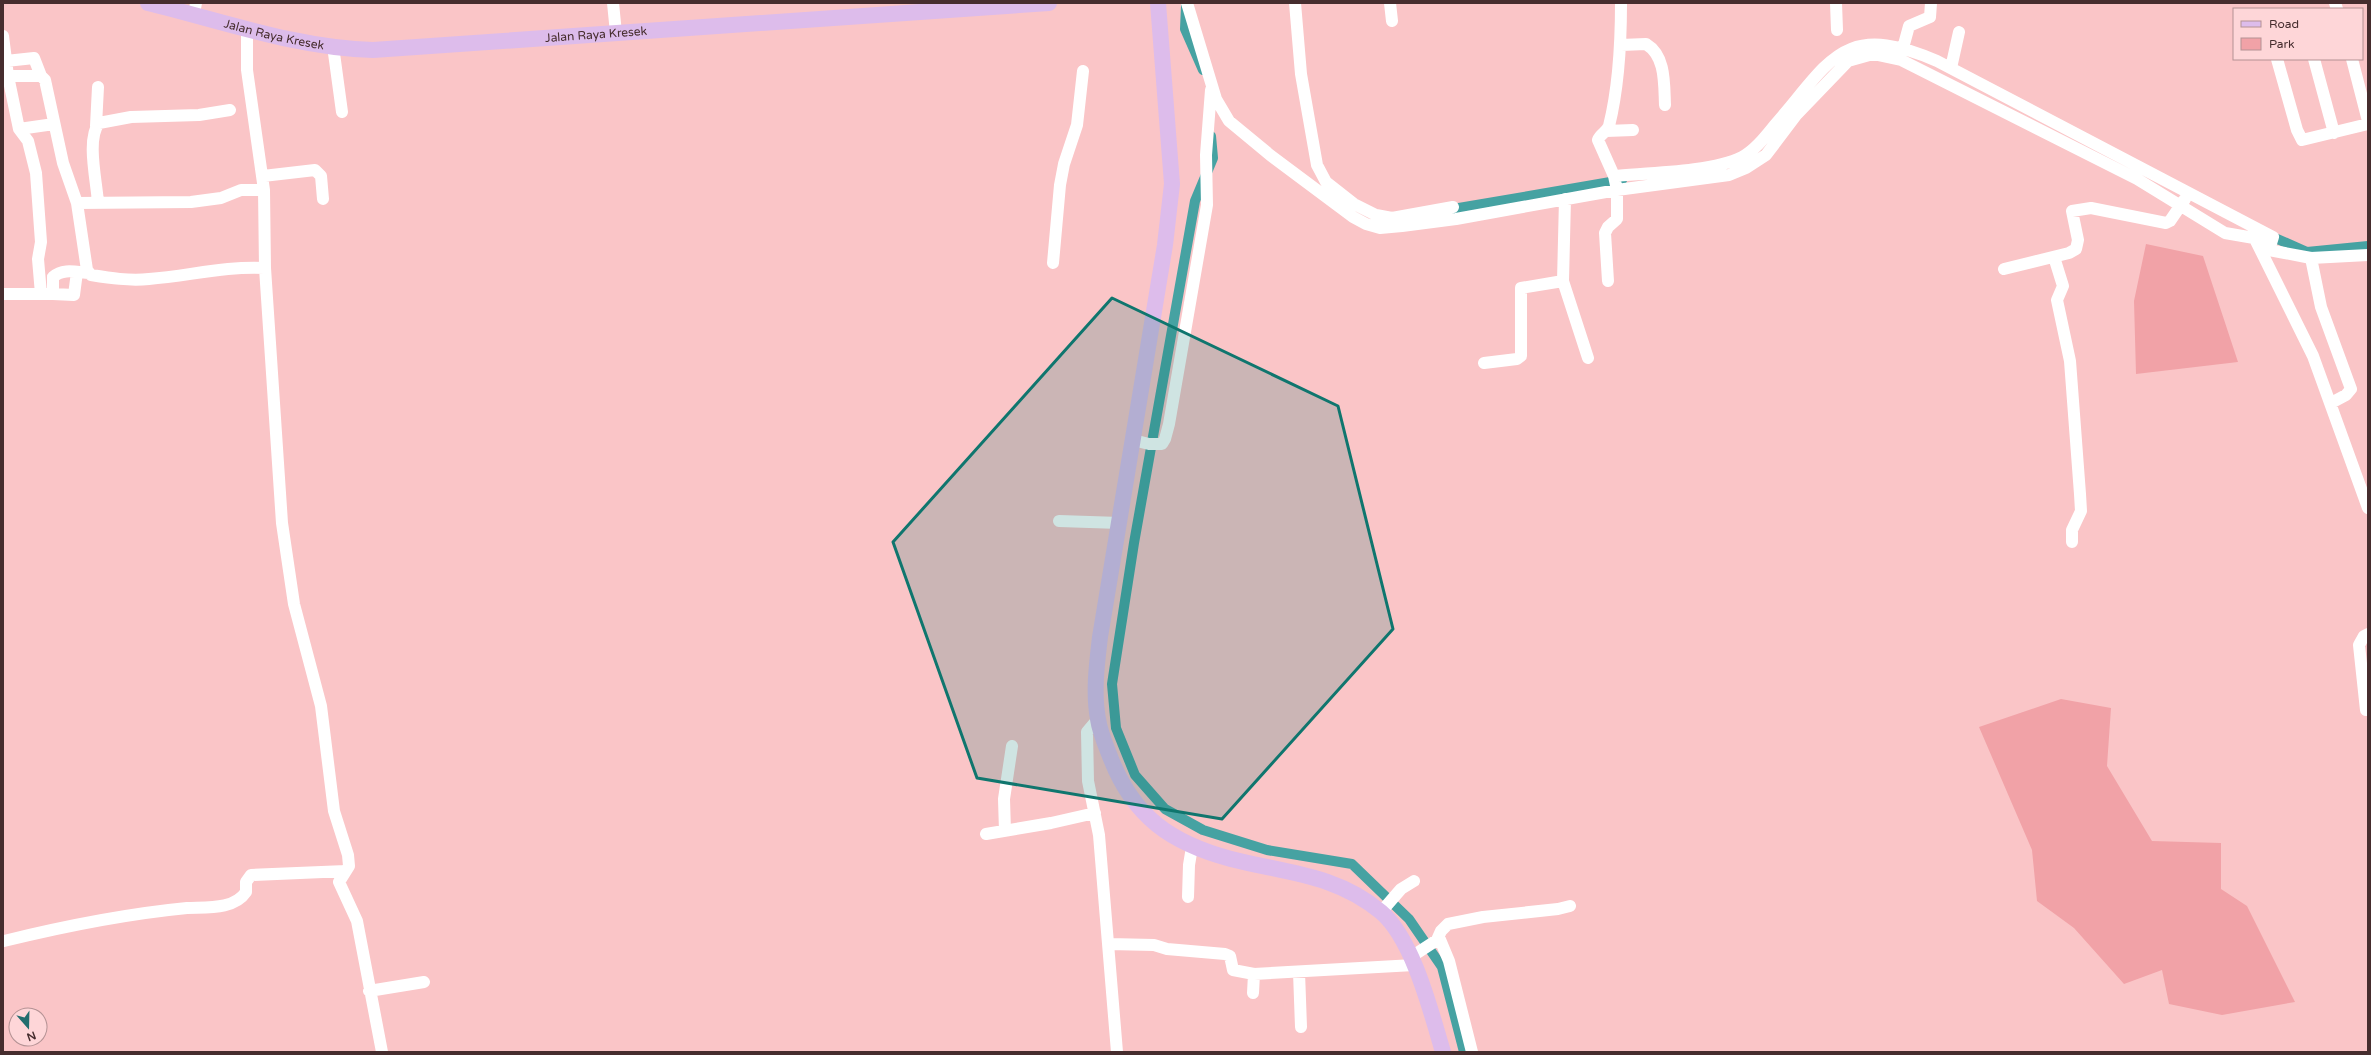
<svg xmlns="http://www.w3.org/2000/svg" width="2371" height="1055" font-family="'Varela Round',sans-serif">
<style>
.green{fill:#f1a2a7}
.lines{fill:none;stroke-linecap:round;stroke-linejoin:round}
.canal{stroke:#46a2a2;stroke-width:10}
.minor{stroke:#fff;stroke-width:12}
.major{stroke:#ddbceb;stroke-width:16}
.marked{fill:#0f766e;fill-opacity:0.2;stroke:#0f766e;stroke-width:3;stroke-linejoin:round}
.labels{text-anchor:middle;stroke-width:4;stroke-linejoin:round;paint-order:stroke}
.street-label{font-size:12px;fill:#462d2e;stroke:#fed6d8}
</style>
<rect width="100%" height="100%" fill="#fac5c7"/>
<path class="green" d="M 2146,244 L 2203,256 L 2238,362 L 2136,374 L 2134,301 Z
M 2061,699 L 2111,708 L 2107,766 L 2152,841 L 2221,843 L 2221,889 L 2247,906 L 2295,1002 L 2222,1015 L 2169,1004 L 2162,970 L 2124,984 L 2074,928 L 2037,901 L 2032,850 L 1979,727 Z"/>
<g class="lines">
<path class="canal" d="M 1186,6 L 1185,29 L 1203,70
M 1211,136 L 1213,158 L 1195,201 L 1134,543 L 1112,684 L 1116,728 L 1135,775 L 1165,809 L 1203,830 L 1267,850 L 1352,864 L 1409,919 L 1442,967 L 1464,1052
M 1447,210 L 1622,180
M 2266,234 L 2307,252 L 2368,246"/>
<path class="minor" d="M 613,3 L 616,33
M 1187,3 L 1216,99 L 1229,121 L 1270,155 L 1353,217 L 1366,224 L 1380,228 L 1402,226 L 1456,219 L 1617,190 L 1729,175 L 1746,168 L 1766,155 L 1797,114 L 1848,61 L 1873,54 L 1901,60 L 2137,179 L 2225,233 L 2254,238 L 2269,250 L 2311,258 L 2321,307 L 2351,389 L 2346,395 L 2331,403
M 1295,3 L 1301,74 L 1317,165 L 1326,182 L 1354,204 L 1376,215 L 1392,218 L 1453,207
M 1390,3 L 1392,21
M 1836,3 L 1837,30
M 2335,3 L 2337,9
M 194,14 L 196,3
M 247,30 L 247,70 L 264,190 L 265,268 L 282,523 L 294,604 L 321,706 L 334,811 L 348,855 L 349,866 L 339,882 L 357,921 L 382,1052
M 3,36 L 8,76 L 19,129 L 28,141 L 36,173 L 41,242 L 38,259 L 41,294
M 1621,45 L 1646,44 C 1666,56 1664,84 1665,105
M 333,46 L 342,112
M 1903,48 L 1909,26 L 1930,17 L 1931,3
M 2277,59 L 2297,130 L 2302,140 L 2368,124
M 2314,59 L 2334,133
M 2352,59 L 2368,121
M 6,61 L 34,58 L 41,76
M 1951,68 L 1959,32
M 8,76 L 41,76 L 45,80 L 63,163 L 77,203 L 191,202 L 221,198 L 241,190 L 264,190
M 96,126 L 98,87
M 19,129 L 54,124
M 1606,131 L 1633,130
M 263,176 L 315,170 L 321,176 L 323,199
M 1614,176 C 1647,173 1713,172 1742,157 C 1755,150 1765,137 1774,126 C 1831,61 1842,20 1937,61 L 2273,237 L 2269,250
M 77,203 L 87,270 L 91,275 C 110,278 129,281 149,279 C 189,276 224,266 265,268
M 98,203 C 97,183 86,139 99,123 L 131,117 L 199,115 L 230,110
M 2256,241 L 2313,356 L 2368,508
M 2054,257 L 2063,286 L 2057,300 L 2070,361 L 2080,494 L 2081,511 L 2072,530 L 2072,542
M 2311,258 L 2368,255
M 1053,263 L 1060,185 L 1064,164 L 1077,125 L 1083,71
M 2004,269 L 2069,253 L 2076,249 L 2078,240 L 2072,211 L 2091,208 L 2166,223 L 2170,221 L 2185,199
M 1563,281 L 1588,358
M 1608,281 L 1605,233 L 1608,227 L 1617,219 L 1617,190 L 1614,176 L 1598,140 C 1600,134 1607,132 1609,126 C 1619,86 1621,44 1621,3
M 3,294 L 53,294 L 53,277 C 63,268 76,272 89,273
M 53,294 L 74,295 L 77,272
M 1484,363 L 1517,359 L 1521,356 L 1521,288 L 1563,281 L 1565,199
M 1133,440 L 1149,444 L 1162,444 L 1165,439 L 1169,424 L 1207,205 L 1206,155 L 1211,90
M 1059,521 L 1120,523
M 2366,710 L 2359,645 L 2364,636 L 2368,634
M 1098,719 L 1087,732 L 1088,781 L 1099,835 L 1117,1052
M 1005,831 L 1004,799 L 1012,746
M 986,834 L 1051,823 L 1095,813
M 1188,897 L 1189,865 L 1192,847
M 1381,912 L 1401,889 L 1414,881
M 1439,937 L 1449,961 L 1472,1052
M 4,941 C 65,926 125,914 187,908 C 206,907 234,910 246,892 L 246,882 L 251,875 L 346,871
M 1109,944 L 1154,945 L 1167,949 L 1225,954 L 1230,956 L 1233,970 L 1254,974 L 1414,965
M 1411,957 L 1437,940 L 1441,931 L 1448,924 L 1483,917 L 1558,909 L 1570,906
M 1299,972 L 1301,1027
M 369,991 L 424,982
M 1253,993 L 1254,974"/>
<g class="major">
<path id="s1" d="M 148,3 C 222,21 297,48 373,50 L 1049,3"/>
<path d="M 1158,3 L 1172,184 L 1165,245 L 1100,637 C 1097,663 1093,692 1098,719 C 1100,733 1106,746 1111,759 C 1134,817 1171,843 1231,859 C 1285,873 1336,874 1381,912 C 1413,939 1431,1012 1443,1052"/>
</g>
</g>
<path class="marked" d="M 1112,298 L 1338,406 L 1393,629 L 1222,819 L 977,778 L 893,542 Z"/>
<g class="labels">
<g class="street-label">
<text dy="4" stroke="none"><textPath href="#s1" startOffset="130">Jalan Raya Kresek</textPath></text>
<text dy="4" stroke="none"><textPath href="#s1" startOffset="454">Jalan Raya Kresek</textPath></text>
</g>
</g>
<rect width="2371" height="1055" fill="none" stroke="#462d2e" stroke-width="8"/>
<rect x="2233" y="8" width="130" height="52" fill="#fed6d8" stroke="#b49294"/>
<rect x="2241" y="21" width="20" height="6" fill="#ddbceb" stroke="#b49294"/>
<text x="2269" y="28" font-size="12" fill="#462d2e">Road</text>
<rect x="2241" y="38" width="20" height="12" fill="#f1a2a7" stroke="#b49294"/>
<text x="2269" y="48" font-size="12" fill="#462d2e">Park</text>
<g transform="translate(28 1027) rotate(160)"><circle r="19" fill="#fed6d8" stroke="#b49294"/>
<path d="M0-3L7 15L0 10L-7 15Z" fill="#226d6e"/>
<text y="-6" font-size="11" font-weight="bold" text-anchor="middle" fill="#462d2e">N</text>
</g>
</svg>
